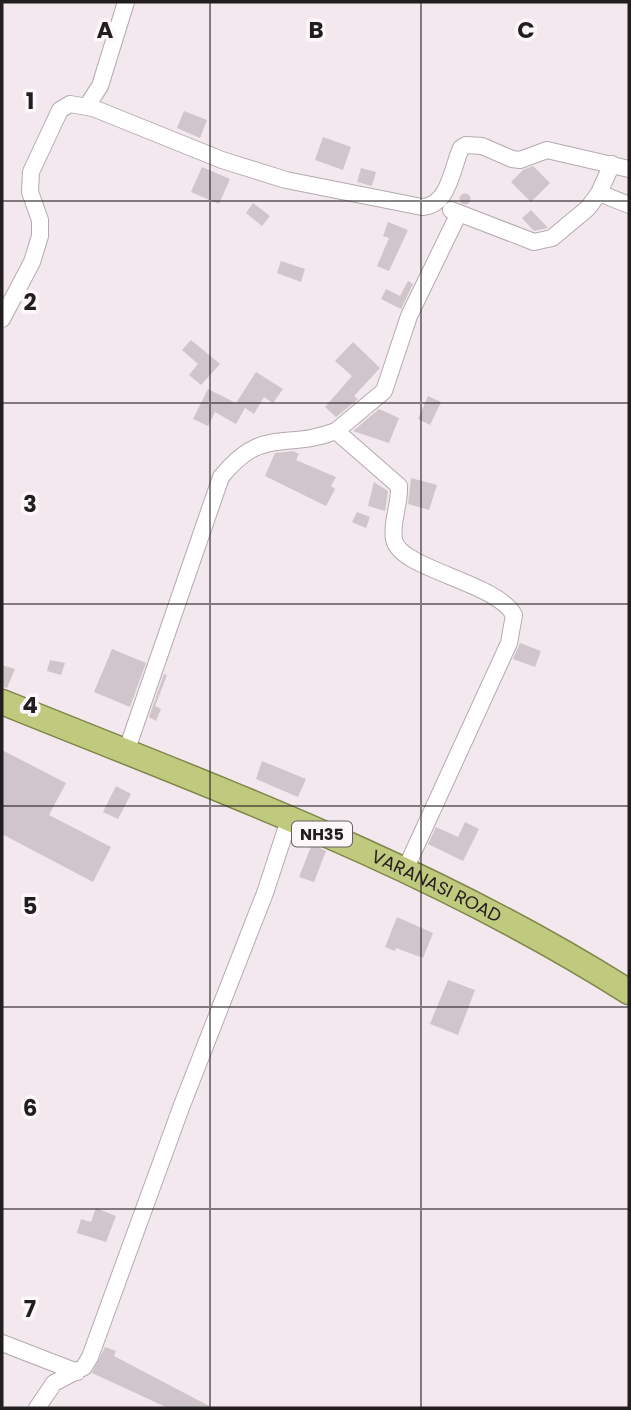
<svg xmlns="http://www.w3.org/2000/svg" width="631" height="1410" font-family="Poppins,sans-serif">
<style>
.building{fill:#d0c5ca}
.lines{fill:none;stroke-linecap:round;stroke-linejoin:round}
.minor-casing{stroke:#b4aaaf;stroke-width:18}
.trunk-casing{stroke:#7e8549;stroke-width:27}
.minor{stroke:#fff;stroke-width:16}
.trunk{stroke:#c0ca7f;stroke-width:24}
.grid{fill:none;stroke:#221e20;stroke-width:2;stroke-opacity:0.55}
.labels{text-anchor:middle;stroke-width:7;stroke-linejoin:round;paint-order:stroke}
.shield{fill:#fef7fa;stroke:#645f61;stroke-width:2}
.shield-label{font-size:16px;font-weight:bold;fill:#221e20}
.street-label{font-size:18px;fill:#221e20;stroke:#fef7fa}
.grid-label{font-size:23px;text-anchor:middle;font-weight:bold;fill:#221e20;stroke:#fef7fa;stroke-width:7;stroke-linejoin:round;paint-order:stroke}
</style>
<rect width="100%" height="100%" fill="#f3e8ed"/>
<path class="building" d="M 184,111 L 207,120 L 200,138 L 177,128 Z
M 323,137 L 351,147 L 343,170 L 315,160 Z
M 533,166 L 550,183 L 531,202 L 511,182 L 523,170 Z
M 202,167 L 230,179 L 219,204 L 191,192 Z
M 361,168 L 376,172 L 372,186 L 357,182 Z
M459.5 199a5.5 5.5 0 1 1 11 0a5.5 5.5 0 1 1-11 0Z
M 253,203 L 270,216 L 262,226 L 246,213 Z
M 531,210 L 548,228 L 534,231 L 522,218 Z
M 388,222 L 408,230 L 389,271 L 377,266 L 389,238 L 383,236 Z
M 281,261 L 305,269 L 301,282 L 277,273 Z
M 408,281 L 413,284 L 401,309 L 381,299 L 386,289 L 400,296 Z
M 191,340 L 220,364 L 201,385 L 189,375 L 198,364 L 182,350 Z
M 353,342 L 380,368 L 354,396 L 358,399 L 336,417 L 325,407 L 352,376 L 335,361 Z
M 256,372 L 283,389 L 273,403 L 264,397 L 254,414 L 245,408 L 236,424 L 215,412 L 208,426 L 193,419 L 208,389 L 236,403 Z
M 428,396 L 441,402 L 430,425 L 418,419 Z
M 379,409 L 399,418 L 389,443 L 353,431 Z
M 293,451 L 299,454 L 296,460 L 336,477 L 331,486 L 335,489 L 326,506 L 265,476 L 275,453 Z
M 411,478 L 437,485 L 429,510 L 408,504 Z
M 374,482 L 388,491 L 385,511 L 368,506 Z
M 357,512 L 370,517 L 366,528 L 352,522 Z
M 520,643 L 541,651 L 535,667 L 513,659 Z
M 112,649 L 146,663 L 130,707 L 94,692 Z
M 50,660 L 65,663 L 61,675 L 47,671 Z
M 2,665 L 15,669 L 7,688 L 2,687 Z
M 164,674 L 167,675 L 155,706 L 161,709 L 156,721 L 149,717 Z
M 2,750 L 66,783 L 49,815 L 111,847 L 93,882 L 2,834 Z
M 262,761 L 306,779 L 298,797 L 256,779 Z
M 116,786 L 131,794 L 118,819 L 103,812 Z
M 465,822 L 479,829 L 463,861 L 428,844 L 436,827 L 458,837 Z
M 312,844 L 326,851 L 314,882 L 299,877 Z
M 397,917 L 433,933 L 423,958 L 396,948 L 395,951 L 385,947 Z
M 448,980 L 475,990 L 458,1035 L 430,1024 Z
M 96,1208 L 116,1216 L 106,1242 L 77,1233 L 81,1219 L 91,1222 Z
M 105,1347 L 116,1351 L 114,1356 L 213,1408 L 168,1408 L 92,1373 Z"/>
<g class="lines">
<defs>
<path id="minor" d="M 87,106 L 100,86 L 126,2
M 599,193 L 629,205
M 451,210 L 534,242 L 552,238 L 588,208 L 599,193 L 612,164
M 2,319 L 32,262 L 40,236 L 40,220 L 30,192 L 31,172 L 60,110 L 70,104 L 93,108 L 222,160 L 286,180 L 422,207 C 449,206 452,168 461,148 L 466,145 L 482,146 L 512,159 L 520,160 L 547,150 L 629,169
M 336,431 L 384,391 L 409,316 L 459,213
M 126,752 L 221,477 C 263,425 285,451 336,431 L 399,486 C 400,504 391,522 394,539 C 398,569 497,582 514,615 L 509,643 L 405,870
M 2,1343 L 77,1372
M 37,1408 L 54,1383 L 84,1367 L 90,1357 L 182,1105 L 265,893 L 289,820"/>
<g id="trunk">
<path id="s1" d="M 2,702 C 215,788 434,868 629,992"/>
</g>
</defs>
<use href="#minor" class="minor-casing"/>
<use href="#trunk" class="trunk-casing"/>
<use href="#minor" class="minor"/>
<use href="#trunk" class="trunk"/>
</g>
<path class="grid" d="M 210,2 L 210,1408M 421,2 L 421,1408M 2,201 L 629,201M 2,403 L 629,403M 2,604 L 629,604M 2,806 L 629,806M 2,1007 L 629,1007M 2,1209 L 629,1209"/>
<g class="labels">
<rect class="shield" x="292" y="821.5" width="60" height="25" rx="5"/>
<g class="shield-label">
<text x="322" y="840">NH35</text>
</g>
<g class="street-label">
<text dy="6" stroke="none"><textPath href="#s1" startOffset="472">VARANASI ROAD</textPath></text>
</g>
</g>
<g class="grid-label">
<text x="105" y="38">A</text>
<text x="316" y="38">B</text>
<text x="526" y="38">C</text>
<text x="30" y="109">1</text>
<text x="30" y="310">2</text>
<text x="30" y="512">3</text>
<text x="30" y="713">4</text>
<text x="30" y="914">5</text>
<text x="30" y="1116">6</text>
<text x="30" y="1317">7</text>
</g>
<rect width="631" height="1410" fill="none" stroke="#221e20" stroke-width="7"/>
</svg>
